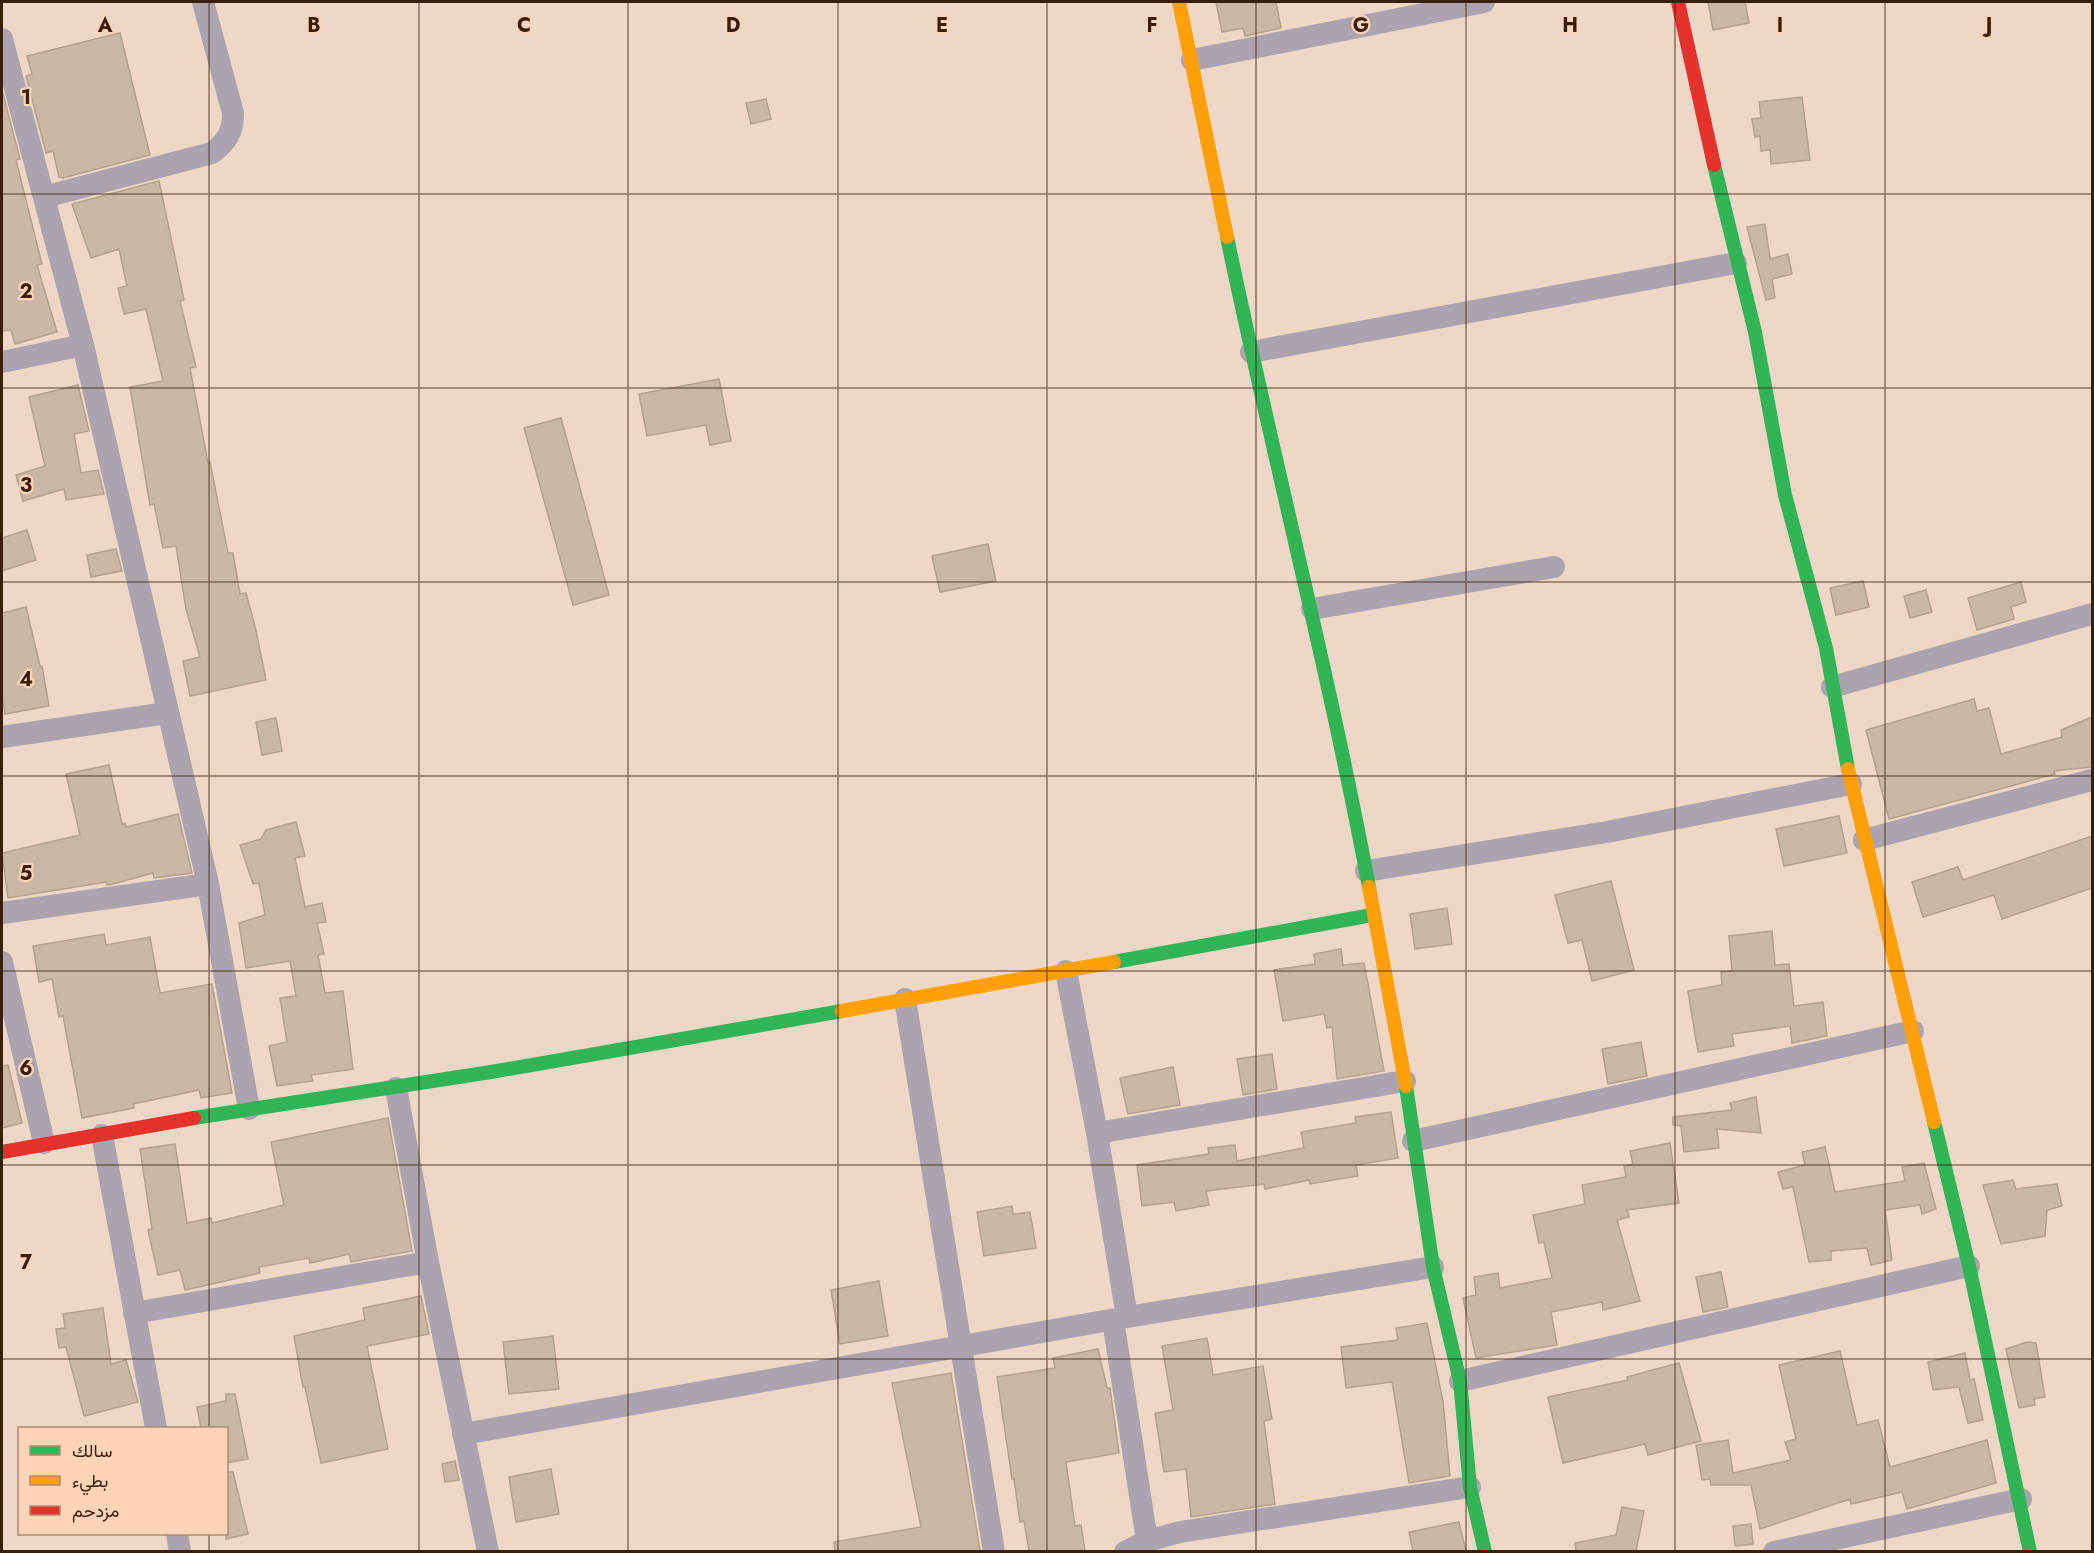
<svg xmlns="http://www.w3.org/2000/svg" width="2094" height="1553" font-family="Jost,Vazirmatn,sans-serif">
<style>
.building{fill:#cbb8a4;stroke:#b3a18c;stroke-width:1.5}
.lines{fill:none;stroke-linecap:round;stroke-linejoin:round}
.street{stroke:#aba4ae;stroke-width:22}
.fast{stroke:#30b455;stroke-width:14}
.slow{stroke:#ff9f0a;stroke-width:14}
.jam{stroke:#e5322d;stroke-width:14}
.grid{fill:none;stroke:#381f0b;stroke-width:1.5;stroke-opacity:0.55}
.grid-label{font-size:20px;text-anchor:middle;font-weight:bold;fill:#381f0b;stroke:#fdd4b8;stroke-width:4.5;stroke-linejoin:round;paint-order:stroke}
</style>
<rect width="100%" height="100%" fill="#eed7c7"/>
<path class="building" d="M 1216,2 L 1276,2 L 1281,28 L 1245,36 L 1243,28 L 1222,32 Z
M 1708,2 L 1745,2 L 1749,23 L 1713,30 Z
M 120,33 L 150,155 L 63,178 L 59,177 L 53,151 L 46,153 L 26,76 L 32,74 L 27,56 Z
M 2,90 L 20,159 L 16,160 L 42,264 L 37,265 L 57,332 L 15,344 L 11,330 L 2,331 Z
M 1802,97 L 1810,160 L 1771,164 L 1770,150 L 1761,151 L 1760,136 L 1755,137 L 1752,119 L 1761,118 L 1759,102 Z
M 766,99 L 771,119 L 751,124 L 746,103 Z
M 159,181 L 184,300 L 180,301 L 196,367 L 190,368 L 208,463 L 210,462 L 228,553 L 233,553 L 240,594 L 246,593 L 255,626 L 266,680 L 190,696 L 183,661 L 200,657 L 186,609 L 176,546 L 163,548 L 154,504 L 150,505 L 130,387 L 163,381 L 146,309 L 124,314 L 118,288 L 127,286 L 119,249 L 91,258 L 72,204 Z
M 1765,224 L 1770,259 L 1788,254 L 1792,274 L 1772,279 L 1775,298 L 1766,300 L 1747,227 Z
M 719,379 L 731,441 L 710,445 L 706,425 L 647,436 L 639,394 Z
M 78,385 L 89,431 L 74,434 L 81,473 L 98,470 L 104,494 L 66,500 L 64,489 L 23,501 L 16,475 L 45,466 L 29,397 Z
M 561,418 L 609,595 L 573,605 L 524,428 Z
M 27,530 L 36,560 L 2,571 L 2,538 Z
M 988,544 L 996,581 L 940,592 L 932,556 Z
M 116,549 L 122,571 L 91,577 L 87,555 Z
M 1863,581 L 1869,607 L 1836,615 L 1830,588 Z
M 2021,582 L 2026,602 L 2011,607 L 2014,619 L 1977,630 L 1968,598 Z
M 1926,590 L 1932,612 L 1910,618 L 1904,596 Z
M 26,607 L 40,666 L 42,666 L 49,706 L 5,714 L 2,694 L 2,613 Z
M 1974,699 L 1977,711 L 1989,708 L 2001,754 L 2062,737 L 2061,730 L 2092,717 L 2092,767 L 2054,771 L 2055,774 L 1889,819 L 1866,730 Z
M 276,718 L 282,751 L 262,755 L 256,722 Z
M 109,765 L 122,824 L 125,823 L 126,827 L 178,814 L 192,873 L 154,878 L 153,873 L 113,884 L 107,885 L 106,882 L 8,898 L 2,853 L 80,835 L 66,774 Z
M 1839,816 L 1847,853 L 1784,866 L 1776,829 Z
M 296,822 L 305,856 L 295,858 L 305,907 L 322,903 L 326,922 L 317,923 L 324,954 L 318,955 L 325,993 L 343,991 L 353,1069 L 311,1075 L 313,1081 L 277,1086 L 269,1046 L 287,1042 L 280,998 L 296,996 L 290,961 L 246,968 L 239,923 L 265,915 L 259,883 L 253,884 L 240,845 L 261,839 L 266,830 Z
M 2092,836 L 2092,888 L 2002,919 L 1994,895 L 1923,917 L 1912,882 L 1958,867 L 1963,880 Z
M 1611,881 L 1634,970 L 1592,981 L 1582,940 L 1568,943 L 1555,895 Z
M 1447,908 L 1452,944 L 1415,949 L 1410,914 Z
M 1772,931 L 1775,965 L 1789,964 L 1794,1006 L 1823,1002 L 1827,1036 L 1792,1043 L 1790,1026 L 1732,1034 L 1734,1046 L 1698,1052 L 1688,991 L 1722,985 L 1721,972 L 1732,971 L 1729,936 Z
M 104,934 L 106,945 L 150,937 L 160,993 L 212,984 L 232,1093 L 201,1098 L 199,1090 L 133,1104 L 134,1108 L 82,1118 L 63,1016 L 59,1017 L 52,979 L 39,982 L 33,946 Z
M 1341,949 L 1343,965 L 1364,963 L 1384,1071 L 1337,1079 L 1332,1027 L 1327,1028 L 1324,1014 L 1283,1021 L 1274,970 L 1315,964 L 1314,954 Z
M 1641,1042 L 1647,1076 L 1608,1084 L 1602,1049 Z
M 1272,1054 L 1277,1089 L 1243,1095 L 1237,1059 Z
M 8,1065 L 22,1123 L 2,1128 L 2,1066 Z
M 1173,1067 L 1180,1105 L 1128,1114 L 1120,1078 Z
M 1756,1097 L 1761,1133 L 1717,1129 L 1719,1148 L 1684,1152 L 1681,1126 L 1673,1125 L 1673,1117 L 1732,1110 L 1730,1103 Z
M 1391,1112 L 1398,1158 L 1356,1165 L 1358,1176 L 1310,1184 L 1309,1180 L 1265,1189 L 1264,1184 L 1206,1191 L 1209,1205 L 1176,1211 L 1174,1202 L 1142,1206 L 1137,1165 L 1209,1154 L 1208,1148 L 1235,1145 L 1237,1161 L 1304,1148 L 1301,1132 L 1356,1123 L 1355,1117 Z
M 388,1118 L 412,1251 L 351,1262 L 349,1254 L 310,1263 L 309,1258 L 259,1267 L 260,1273 L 185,1290 L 180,1270 L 158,1275 L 148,1230 L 152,1229 L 140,1149 L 175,1144 L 187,1223 L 211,1218 L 212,1223 L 284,1205 L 271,1142 Z
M 1670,1143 L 1679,1203 L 1627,1210 L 1629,1217 L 1617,1220 L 1640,1301 L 1603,1310 L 1602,1302 L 1551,1312 L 1557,1345 L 1476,1358 L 1463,1298 L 1476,1295 L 1474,1277 L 1498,1273 L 1500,1288 L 1552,1278 L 1544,1242 L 1539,1243 L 1533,1215 L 1585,1204 L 1582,1185 L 1626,1177 L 1624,1166 L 1633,1164 L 1630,1151 Z
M 1825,1147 L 1835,1192 L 1905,1181 L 1902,1167 L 1924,1163 L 1936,1209 L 1922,1214 L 1920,1205 L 1885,1210 L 1892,1260 L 1871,1265 L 1867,1248 L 1831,1251 L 1831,1260 L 1809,1262 L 1793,1187 L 1783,1189 L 1778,1172 L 1805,1165 L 1802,1152 Z
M 2013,1180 L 2016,1189 L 2057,1184 L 2062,1206 L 2047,1210 L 2045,1236 L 2001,1244 L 1983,1185 Z
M 1012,1206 L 1013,1214 L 1030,1212 L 1036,1248 L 984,1256 L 977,1212 Z
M 1721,1272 L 1728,1307 L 1703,1312 L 1696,1277 Z
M 879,1281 L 888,1336 L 840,1344 L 831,1290 Z
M 421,1296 L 429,1334 L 367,1346 L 388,1449 L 321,1463 L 305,1387 L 303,1387 L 294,1336 L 365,1320 L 363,1308 Z
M 103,1308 L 111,1364 L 126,1360 L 138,1402 L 84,1416 L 66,1347 L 59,1348 L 56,1329 L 65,1328 L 63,1314 Z
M 1427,1323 L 1443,1401 L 1450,1476 L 1409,1483 L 1392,1382 L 1346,1388 L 1341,1347 L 1398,1340 L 1396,1328 Z
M 553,1336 L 559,1389 L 509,1394 L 503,1342 Z
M 1207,1338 L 1213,1375 L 1263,1366 L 1272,1419 L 1264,1421 L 1275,1504 L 1191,1517 L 1186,1469 L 1164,1472 L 1155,1413 L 1173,1410 L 1162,1346 Z
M 2027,1342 L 2036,1343 L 2045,1397 L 2034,1399 L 2035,1405 L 2019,1408 L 2006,1349 Z
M 1098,1349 L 1107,1388 L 1110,1388 L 1119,1453 L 1066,1462 L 1075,1526 L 1081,1525 L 1085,1551 L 1029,1551 L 1024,1521 L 1020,1522 L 1014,1479 L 1012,1479 L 997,1377 L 1055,1368 L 1053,1358 Z
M 1840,1351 L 1857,1425 L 1878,1420 L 1890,1467 L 1987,1440 L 1996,1483 L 1907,1509 L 1902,1492 L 1851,1504 L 1850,1499 L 1760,1529 L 1751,1485 L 1711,1485 L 1710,1479 L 1702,1480 L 1696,1445 L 1728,1440 L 1733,1473 L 1791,1460 L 1785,1442 L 1796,1439 L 1779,1365 Z
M 1965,1353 L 1970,1380 L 1974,1379 L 1983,1420 L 1968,1423 L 1959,1387 L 1933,1390 L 1928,1362 Z
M 1679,1363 L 1701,1441 L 1648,1455 L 1645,1444 L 1563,1463 L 1548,1397 L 1628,1380 L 1627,1377 Z
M 951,1373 L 980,1551 L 835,1551 L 834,1542 L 921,1527 L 892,1383 Z
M 226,1394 L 235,1394 L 248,1459 L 226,1463 L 226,1428 L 201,1428 L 197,1407 L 226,1401 Z
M 455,1461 L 459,1480 L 445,1482 L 442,1464 Z
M 551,1469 L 559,1514 L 516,1522 L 509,1477 Z
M 226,1472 L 233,1472 L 248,1534 L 226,1539 Z
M 1622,1507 L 1644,1511 L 1636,1551 L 1576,1551 L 1575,1543 L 1616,1535 Z
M 1459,1522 L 1466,1551 L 1413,1551 L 1409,1532 Z
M 1751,1524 L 1753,1544 L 1735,1546 L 1733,1526 Z"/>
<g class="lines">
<path class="street" d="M 2,39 L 83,345 L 208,884 L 249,1109
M 1192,60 L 1484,2
M 44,197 L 212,153 C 227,141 233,133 233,113 L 203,2
M 1251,352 L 1736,263
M 2,362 L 83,345
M 1312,609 L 1554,567
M 1832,687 L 2092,614
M 2,737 L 167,713
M 1864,840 L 2092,780
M 1366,871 L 1607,832 L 1851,784
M 2,913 L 208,884
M 2,962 L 44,1143
M 1066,971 L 1097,1133 L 1127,1317
M 905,999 L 994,1552
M 396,1088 L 428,1262 L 488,1552
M 1097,1133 L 1405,1081
M 102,1135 L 156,1428
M 1413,1141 L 1913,1031
M 134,1313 L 428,1262
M 1113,1320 L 1147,1541
M 1460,1381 L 1969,1266
M 463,1434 L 1127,1317 L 1433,1267
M 177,1534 L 180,1552
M 1125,1552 L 1147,1541 L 1180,1532 L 1470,1487
M 1774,1552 L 2021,1499"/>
<path class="fast" d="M 1714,165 L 1755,332 L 1785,495 L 1826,648 L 1848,769
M 1227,237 C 1272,454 1328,668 1369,887
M 1114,962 L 1372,915
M 1406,1086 L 1433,1267 L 1460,1381 L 1470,1487 L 1485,1552
M 194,1118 L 491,1072 L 842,1011
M 1934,1122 L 1969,1266 L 2030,1552"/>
<path class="slow" d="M 1179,2 L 1227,237
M 1848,769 L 1934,1122
M 1369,887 L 1406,1086
M 842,1011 L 1114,962"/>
<path class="jam" d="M 1678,2 L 1714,165
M 2,1152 L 194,1118"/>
</g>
<path class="grid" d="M 209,2 L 209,1428M 419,2 L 419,1552M 628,2 L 628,1552M 838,2 L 838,1552M 1047,2 L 1047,1552M 1256,2 L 1256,1552M 1466,2 L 1466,1552M 1675,2 L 1675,1552M 1885,2 L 1885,1552M 2,194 L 2092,194M 2,388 L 2092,388M 2,582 L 2092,582M 2,776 L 2092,776M 2,971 L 2092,971M 2,1165 L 2092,1165M 2,1359 L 2092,1359M 209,1534 L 209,1552"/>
<g class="grid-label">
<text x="105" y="32">A</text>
<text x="314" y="32">B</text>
<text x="524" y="32">C</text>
<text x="733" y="32">D</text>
<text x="942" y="32">E</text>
<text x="1152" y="32">F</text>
<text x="1361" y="32">G</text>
<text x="1570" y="32">H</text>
<text x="1780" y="32">I</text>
<text x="1989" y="32">J</text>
<text x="26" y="104">1</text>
<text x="26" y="298">2</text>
<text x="26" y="492">3</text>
<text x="26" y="686">4</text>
<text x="26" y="880">5</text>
<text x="26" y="1075">6</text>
<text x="26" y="1269">7</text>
</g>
<rect width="2094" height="1553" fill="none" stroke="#381f0b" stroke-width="6"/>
<rect x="18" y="1427" width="210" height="108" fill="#fdd4b8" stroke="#ae8c73" stroke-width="1.5"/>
<rect x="30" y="1446" width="30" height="9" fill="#30b455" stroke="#ae8c73" stroke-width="1.5"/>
<text x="72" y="1457" font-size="18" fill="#381f0b">سالك</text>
<rect x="30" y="1476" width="30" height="9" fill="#ff9f0a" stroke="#ae8c73" stroke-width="1.5"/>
<text x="72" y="1487" font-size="18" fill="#381f0b">بطيء</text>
<rect x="30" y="1506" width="30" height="9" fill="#e5322d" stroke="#ae8c73" stroke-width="1.5"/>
<text x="72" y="1517" font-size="18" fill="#381f0b">مزدحم</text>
</svg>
